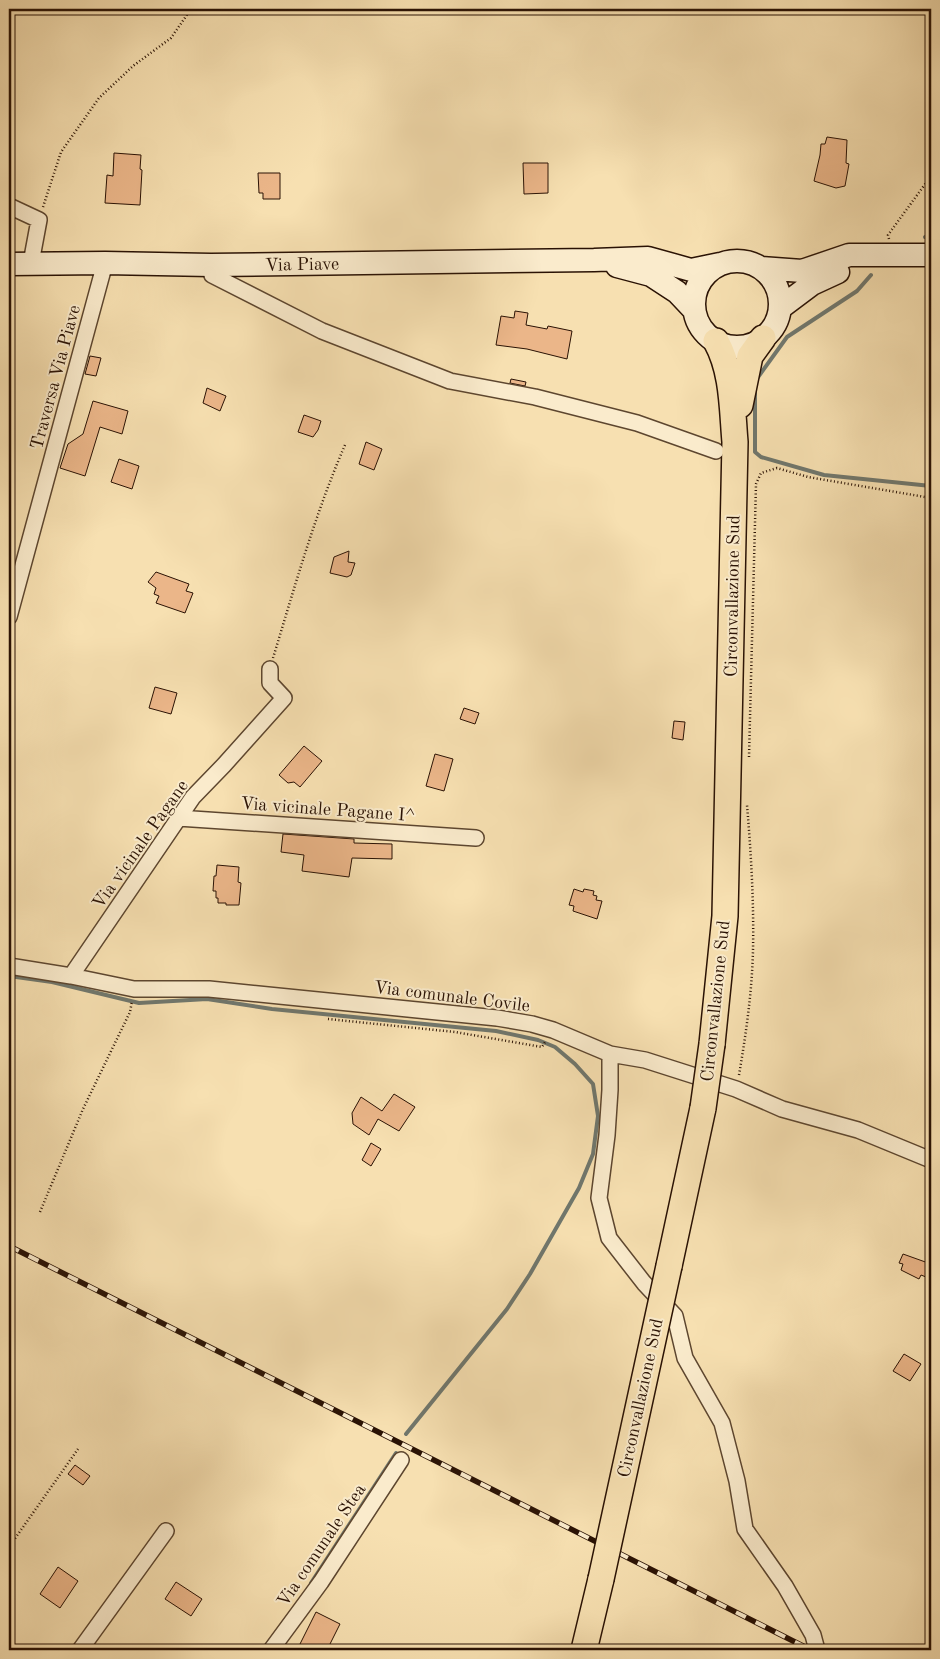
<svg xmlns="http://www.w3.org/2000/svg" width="940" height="1659" font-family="'Old Standard TT',serif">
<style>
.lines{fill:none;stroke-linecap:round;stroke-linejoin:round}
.stream{stroke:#70776d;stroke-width:4}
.building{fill:#ebb689;stroke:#2a1204}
.street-casing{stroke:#5d462f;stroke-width:18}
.secondary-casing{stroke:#2a1204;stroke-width:25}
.primary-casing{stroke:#2a1204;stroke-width:28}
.path{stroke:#2a1204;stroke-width:2.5;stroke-dasharray:1 2.5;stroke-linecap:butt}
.street{stroke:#faebcc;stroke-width:15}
.secondary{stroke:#faebcc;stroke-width:22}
.primary{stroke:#f7e0b1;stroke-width:25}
.rail-casing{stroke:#2a1204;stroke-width:5.5}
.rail{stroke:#faebcc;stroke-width:4;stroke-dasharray:11;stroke-linecap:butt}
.primary-bridge-casing{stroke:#2a1204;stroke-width:28;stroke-linecap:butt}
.primary-bridge{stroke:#f7e0b1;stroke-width:25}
.labels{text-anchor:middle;stroke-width:4;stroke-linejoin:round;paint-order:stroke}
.street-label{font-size:18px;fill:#2a1204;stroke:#faebcc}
</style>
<rect width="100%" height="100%" fill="#f7e0b1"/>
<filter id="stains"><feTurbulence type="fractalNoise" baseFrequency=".004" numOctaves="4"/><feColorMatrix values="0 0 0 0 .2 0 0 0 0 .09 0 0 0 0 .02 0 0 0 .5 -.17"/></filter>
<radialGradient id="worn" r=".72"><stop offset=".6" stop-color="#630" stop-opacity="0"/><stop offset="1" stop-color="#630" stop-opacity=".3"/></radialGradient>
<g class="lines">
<path class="stream" d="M 925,237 L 931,234
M 756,380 L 787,337 L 857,291 L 871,275
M 755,389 L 755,452 L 761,457 L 824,475 L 931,486
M 9,976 L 52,982 L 139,1003 L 207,999 L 272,1009 L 496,1031 L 538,1040 L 555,1047 L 575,1064 L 593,1084 L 598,1116 L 593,1154 L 579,1188 L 530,1274 L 507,1309 L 406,1434
M 311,1583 L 396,1453"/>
</g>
<path class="building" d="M 827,137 L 847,140 L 846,163 L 849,164 L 845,186 L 836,188 L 814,181 L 820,155 L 821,144 L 825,144 Z
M 114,153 L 141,155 L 140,169 L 142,170 L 140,205 L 105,203 L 107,175 L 113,176 Z
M 523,163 L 548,163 L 548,193 L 524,194 Z
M 258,173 L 280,173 L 280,199 L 263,199 L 263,193 L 259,193 Z
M 515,311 L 528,313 L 526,325 L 547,329 L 548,326 L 572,331 L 567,359 L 527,349 L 496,345 L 501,316 L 514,318 Z
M 90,356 L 101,358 L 96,376 L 85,374 Z
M 511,379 L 526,382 L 525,386 L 510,383 Z
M 207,388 L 226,396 L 220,411 L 203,403 Z
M 93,401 L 128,411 L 122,434 L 100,427 L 85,476 L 60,468 L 68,444 L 83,434 Z
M 304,415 L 321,421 L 318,430 L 313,437 L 298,432 Z
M 366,442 L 382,449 L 374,470 L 359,464 Z
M 119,459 L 139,466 L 132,489 L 111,482 Z
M 349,551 L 348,562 L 355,563 L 351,575 L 347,577 L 330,573 L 334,557 Z
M 156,572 L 189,584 L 186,591 L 193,593 L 185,613 L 156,603 L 159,596 L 154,594 L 156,588 L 148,582 Z
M 155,687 L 177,693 L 171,714 L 149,708 Z
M 464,708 L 479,713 L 475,724 L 460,719 Z
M 674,721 L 685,722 L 683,740 L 672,738 Z
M 304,746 L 322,761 L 300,787 L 294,782 L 288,783 L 279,775 Z
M 435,754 L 453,759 L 444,791 L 426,786 Z
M 283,834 L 354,839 L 354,843 L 392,844 L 392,859 L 352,858 L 349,877 L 302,871 L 304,855 L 281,852 Z
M 217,865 L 239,867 L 238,882 L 241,883 L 239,905 L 226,905 L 226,903 L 218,903 L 218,898 L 216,898 L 216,891 L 213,891 L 214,876 L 216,876 Z
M 574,889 L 583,892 L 584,889 L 594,891 L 593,895 L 597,896 L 596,900 L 602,901 L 597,919 L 573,911 L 574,906 L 569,905 Z
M 394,1094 L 415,1107 L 399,1131 L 378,1119 L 369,1135 L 353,1124 L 352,1113 L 361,1097 L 382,1111 Z
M 371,1143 L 381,1149 L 371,1166 L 362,1160 Z
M 903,1254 L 931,1264 L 926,1277 L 921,1275 L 919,1279 L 901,1270 L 903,1264 L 899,1263 Z
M 904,1354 L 921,1364 L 910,1381 L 893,1371 Z
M 75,1465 L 90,1476 L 83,1485 L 68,1474 Z
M 58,1567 L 78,1581 L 60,1608 L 40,1594 Z
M 176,1582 L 202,1599 L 191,1616 L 165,1599 Z
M 316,1612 L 340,1624 L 327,1650 L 297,1650 Z"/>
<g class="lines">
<defs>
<path id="street" d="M 9,206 L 39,220 L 31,263
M 211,265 L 212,275 L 322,331 L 450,381 L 535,397 L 637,423 L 716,451
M 9,617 L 105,263
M 178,818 L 476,838
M 9,966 L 71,976 L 134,989 L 209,989 L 497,1018 L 532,1024 L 553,1030 L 610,1054 L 645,1060 L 736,1089 L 782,1109 L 858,1130 L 931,1160
M 71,976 L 193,797 L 224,765 L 284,698 L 270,683 L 270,669
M 610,1054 L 610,1090 L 607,1135 L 599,1198 L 609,1238 L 644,1283 L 675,1316 L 685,1358 L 722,1423 L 737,1481 L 745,1529 L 785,1586 L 813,1635 L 817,1650
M 80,1650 L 166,1531
M 271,1650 L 321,1582 L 401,1460"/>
<path id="secondary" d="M694 304a43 43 0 1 1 86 0a43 43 0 1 1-86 0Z
M 9,264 L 105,263 L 211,265 L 594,260 L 648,258 L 691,270 L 720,264
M 617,266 L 651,275 L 677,292 L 694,310
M 761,268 L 802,271 L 849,255 L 931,255
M 780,308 L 812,284 L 838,272"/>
<path id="primary" d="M 740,405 L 750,356 L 763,338
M 712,1044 L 725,916 L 735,442 C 732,408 733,372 716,341
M 669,1266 L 703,1108
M 584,1650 L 601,1579"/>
</defs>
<use href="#street" class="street-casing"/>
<use href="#secondary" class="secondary-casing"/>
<use href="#primary" class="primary-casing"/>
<path class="path" d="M 43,207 L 61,152 L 99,98 L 133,66 L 171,38 L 191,9
M 889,239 L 888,235 L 931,176
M 273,658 C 295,586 315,514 345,445
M 749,757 L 756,484 L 761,473 L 777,468 L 808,477 L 931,498
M 328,1019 L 455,1032 L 542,1047 L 545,1042
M 739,1075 C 746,1034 752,992 753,950 C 754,902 751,853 747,805
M 40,1212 L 83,1109 L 130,1012 L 132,1001
M 9,1547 L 78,1449"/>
<use href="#street" class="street"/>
<use href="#secondary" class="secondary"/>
<use href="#primary" class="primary"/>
<defs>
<path id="rail" d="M 9,1246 L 811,1650"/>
</defs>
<use href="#rail" class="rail-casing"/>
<use href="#rail" class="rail"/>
<defs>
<path id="primary-bridge" d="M 703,1108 L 712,1044
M 601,1579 L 669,1266"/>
</defs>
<use href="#primary-bridge" class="primary-bridge-casing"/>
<use href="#primary-bridge" class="primary-bridge"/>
</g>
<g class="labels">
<g class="street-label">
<text transform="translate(302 264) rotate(-1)" y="6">Via Piave</text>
<text transform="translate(55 377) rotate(-75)" y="6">Traversa Via Piave</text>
<text transform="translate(732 596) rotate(-89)" y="6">Circonvallazione Sud</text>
<text transform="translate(328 809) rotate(4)" y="6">Via vicinale Pagane I^</text>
<text transform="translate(140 844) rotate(-55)" y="6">Via vicinale Pagane</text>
<text transform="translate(452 996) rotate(7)" y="6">Via comunale Covile</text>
<text transform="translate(715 1001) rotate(-84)" y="6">Circonvallazione Sud</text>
<text transform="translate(640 1398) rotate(-78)" y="6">Circonvallazione Sud</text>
<text transform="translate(321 1545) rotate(-56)" y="6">Via comunale Stea</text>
</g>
</g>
<rect width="940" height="1659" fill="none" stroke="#f7e0b1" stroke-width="30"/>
<rect x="10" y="10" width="920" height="1639" fill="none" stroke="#2a1204" stroke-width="2.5"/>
<rect x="15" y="15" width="910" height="1629" fill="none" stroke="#2a1204"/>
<rect width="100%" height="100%" filter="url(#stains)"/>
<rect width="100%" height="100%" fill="url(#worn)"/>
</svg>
